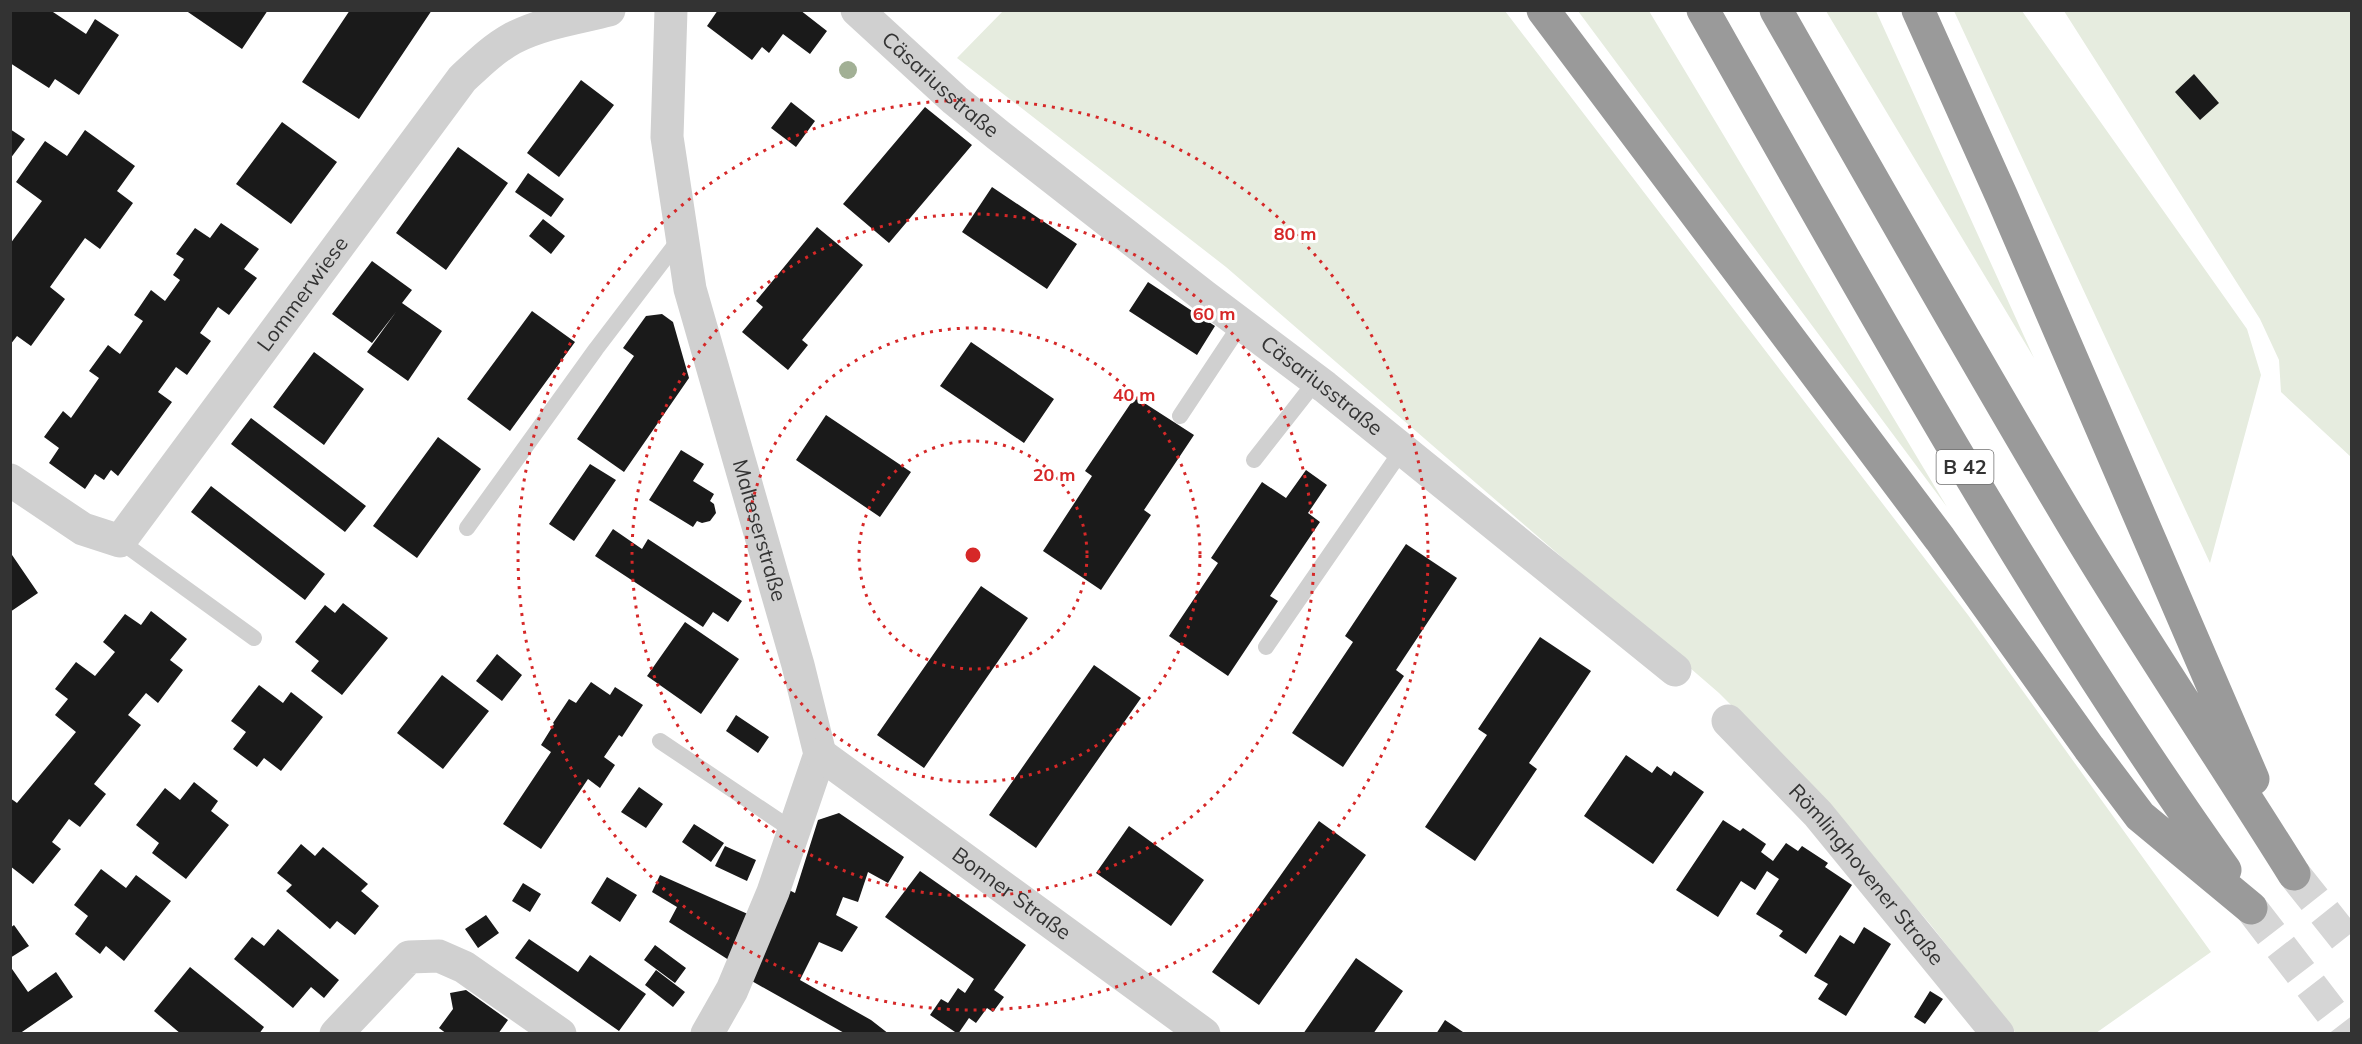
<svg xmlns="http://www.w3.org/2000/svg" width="2362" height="1044" font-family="Mulish,sans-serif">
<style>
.green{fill:#e6ecdf}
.building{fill:#1a1a1a}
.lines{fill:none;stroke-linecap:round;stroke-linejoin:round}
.highway-tunnel{stroke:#d6d6d6;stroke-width:33;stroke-dasharray:33 16;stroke-linecap:butt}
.lane{stroke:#d0d0d0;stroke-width:16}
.street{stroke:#d0d0d0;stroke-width:33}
.highway{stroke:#9a9a9a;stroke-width:33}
.tree{fill:#a2b095}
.ring{fill:none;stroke:#d62828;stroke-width:3;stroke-dasharray:3 6}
.labels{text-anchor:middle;stroke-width:6;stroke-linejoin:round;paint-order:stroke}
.shield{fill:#fff;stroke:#707070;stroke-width:1.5}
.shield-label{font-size:20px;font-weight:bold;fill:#333}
.street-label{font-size:21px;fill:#333;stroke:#fff}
.centre{fill:#d62828;stroke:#fff;stroke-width:3}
.ring-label{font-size:18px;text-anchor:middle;font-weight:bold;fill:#d62828;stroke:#fff;stroke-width:6;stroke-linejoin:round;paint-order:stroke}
</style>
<rect width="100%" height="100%" fill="#fff"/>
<path class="green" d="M 1003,11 L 1505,11 L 1968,615 L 2211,952 L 2096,1033 L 2016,1033 L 1930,924 L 1805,779 L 1719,693 L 1226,267 L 957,58 Z
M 1578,11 L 1649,11 L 1947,507 Z
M 1826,11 L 1876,11 L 2034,358 Z
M 1954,11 L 2022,11 L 2247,329 L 2261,375 L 2210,563 Z
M 2064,11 L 2351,11 L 2351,457 L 2281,392 L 2279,360 L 2260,319 Z"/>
<path class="building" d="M 10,10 L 50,10 L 86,34 L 95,19 L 119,35 L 79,95 L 55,79 L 49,88 L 10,63 Z
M 185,10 L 268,10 L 242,49 Z
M 350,10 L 432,10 L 359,119 L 302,82 Z
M 718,10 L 800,10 L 827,31 L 810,54 L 783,34 L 769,53 L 762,47 L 752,60 L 707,26 Z
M 2194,74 L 2219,103 L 2200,120 L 2175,92 Z
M 581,80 L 614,105 L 559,177 L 527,153 Z
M 791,102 L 815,121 L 796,147 L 771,128 Z
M 925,107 L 972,145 L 889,243 L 843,204 Z
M 282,122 L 337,162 L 291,224 L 236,184 Z
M 10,129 L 25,139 L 10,159 Z
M 85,130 L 135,166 L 117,191 L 133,203 L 100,249 L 85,238 L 50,287 L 65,299 L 31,346 L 17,336 L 10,345 L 10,244 L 42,201 L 16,182 L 45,141 L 67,156 Z
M 458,147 L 508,183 L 446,270 L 396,233 Z
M 528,173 L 564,199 L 551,217 L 515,192 Z
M 992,187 L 1077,244 L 1047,289 L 962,232 Z
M 543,219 L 565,236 L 551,254 L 529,236 Z
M 221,223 L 259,249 L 244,269 L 257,278 L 229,315 L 218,307 L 200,333 L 211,341 L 187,375 L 176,367 L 158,392 L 172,402 L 118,476 L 111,470 L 104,480 L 95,474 L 85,489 L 49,463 L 59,448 L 44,437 L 63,411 L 71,418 L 99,378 L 89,371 L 108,345 L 120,354 L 143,321 L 134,315 L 151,290 L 165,301 L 180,280 L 173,275 L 184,259 L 176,254 L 195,228 L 210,238 Z
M 817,227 L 863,265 L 802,340 L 808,345 L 788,370 L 742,332 L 763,307 L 756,301 Z
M 372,261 L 412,290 L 402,303 L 442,331 L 408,381 L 367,352 L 396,312 L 372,343 L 332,314 Z
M 1148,282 L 1215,326 L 1197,355 L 1129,311 Z
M 532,311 L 575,342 L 510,431 L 467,399 Z
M 662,314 L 673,322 L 689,378 L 624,472 L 577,439 L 634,356 L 623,348 L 646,316 Z
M 971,342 L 1054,399 L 1024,443 L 940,386 Z
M 314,352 L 364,389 L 324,445 L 273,407 Z
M 1135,397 L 1194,435 L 1144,510 L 1151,515 L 1101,590 L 1043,551 L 1092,476 L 1085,471 Z
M 826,415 L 911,472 L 880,517 L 796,460 Z
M 251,418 L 366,506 L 345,532 L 231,444 Z
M 438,437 L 481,469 L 417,558 L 373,526 Z
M 681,450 L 704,464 L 693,481 L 714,494 L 710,501 L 714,504 L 716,513 L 710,521 L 702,523 L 697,521 L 693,527 L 649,500 Z
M 590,464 L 616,480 L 574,541 L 549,524 Z
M 1306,470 L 1327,485 L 1308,513 L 1320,522 L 1270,596 L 1278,601 L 1228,676 L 1169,636 L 1218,563 L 1211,558 L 1262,482 L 1286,498 Z
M 211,486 L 325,574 L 305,600 L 191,512 Z
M 613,529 L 642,549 L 648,539 L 742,601 L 728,622 L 713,612 L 703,627 L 595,556 Z
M 1406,544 L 1457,578 L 1396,670 L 1404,676 L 1343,767 L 1292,733 L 1353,642 L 1345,636 Z
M 10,552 L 38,593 L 10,612 Z
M 981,586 L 1028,618 L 924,768 L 877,735 Z
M 343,603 L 388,638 L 342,695 L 311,671 L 319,661 L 295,642 L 325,605 L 335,613 Z
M 151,611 L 187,639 L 170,660 L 183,670 L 158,703 L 146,693 L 128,715 L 141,725 L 94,784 L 106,794 L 80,827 L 69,819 L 52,842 L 61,849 L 33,884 L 10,866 L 10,798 L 17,803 L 76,732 L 55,715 L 68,699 L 55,689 L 76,662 L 95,676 L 115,652 L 103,642 L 125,614 L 141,625 Z
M 685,622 L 739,659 L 701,714 L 647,676 Z
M 1540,637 L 1591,671 L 1529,763 L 1537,769 L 1475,861 L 1425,827 L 1487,735 L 1478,729 Z
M 497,654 L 522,675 L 502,701 L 476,681 Z
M 1094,665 L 1141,698 L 1036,848 L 989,815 Z
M 442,675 L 489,711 L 443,769 L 397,733 Z
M 591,682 L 610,695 L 615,687 L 643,705 L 622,737 L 619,735 L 604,757 L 615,765 L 600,788 L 588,779 L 541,849 L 503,824 L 551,752 L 541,745 L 554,724 L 553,723 L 569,699 L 576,703 Z
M 259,685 L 283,703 L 291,692 L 323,717 L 281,771 L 264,758 L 257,767 L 233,749 L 246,732 L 231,721 Z
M 736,715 L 769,737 L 758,753 L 726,731 Z
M 1626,755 L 1652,773 L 1657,766 L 1671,776 L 1674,771 L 1704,792 L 1653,864 L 1584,816 Z
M 194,782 L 218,801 L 211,811 L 229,825 L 186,879 L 152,853 L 159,843 L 136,825 L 165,788 L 180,800 Z
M 639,787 L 663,804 L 646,828 L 621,812 Z
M 839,813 L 904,857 L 888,883 L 868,872 L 858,902 L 843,897 L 836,915 L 858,927 L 842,952 L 819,942 L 800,980 L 871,1020 L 889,1034 L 846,1034 L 750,980 L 789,890 L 795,893 L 818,820 Z
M 1723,820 L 1740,831 L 1743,828 L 1766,844 L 1761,852 L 1773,861 L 1786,843 L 1798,851 L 1802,846 L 1828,863 L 1825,867 L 1852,885 L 1806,954 L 1779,936 L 1783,931 L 1756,914 L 1779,879 L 1767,871 L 1755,890 L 1741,881 L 1718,917 L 1676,890 Z
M 1319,821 L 1366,855 L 1259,1005 L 1212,972 Z
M 694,824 L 724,843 L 711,862 L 682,842 Z
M 1129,826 L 1204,880 L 1171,926 L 1096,873 Z
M 301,844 L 315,856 L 323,847 L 368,884 L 361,891 L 379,906 L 355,935 L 337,921 L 330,929 L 286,891 L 292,885 L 277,873 Z
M 725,846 L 756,860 L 747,881 L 715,866 Z
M 101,869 L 126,888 L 136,875 L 171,901 L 124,961 L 106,946 L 100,954 L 75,934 L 88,916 L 74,905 Z
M 920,871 L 1026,945 L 994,990 L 1004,997 L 993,1012 L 987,1008 L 976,1023 L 969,1018 L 958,1034 L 930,1015 L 941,999 L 948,1003 L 958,988 L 965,993 L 974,979 L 885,917 Z
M 660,875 L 750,915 L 732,962 L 669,922 L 677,907 L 652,892 Z
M 607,877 L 637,895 L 620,922 L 591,903 Z
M 523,883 L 541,894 L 530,912 L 512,901 Z
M 486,915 L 499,933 L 478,948 L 465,929 Z
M 14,925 L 29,946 L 10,958 L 10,928 Z
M 1864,927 L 1891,944 L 1846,1016 L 1818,999 L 1828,984 L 1814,976 L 1840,935 L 1854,944 Z
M 278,929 L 339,980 L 324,998 L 311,987 L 293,1008 L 234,959 L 252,937 L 264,946 Z
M 529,939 L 578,972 L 590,955 L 646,994 L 619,1031 L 515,958 Z
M 655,945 L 686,968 L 675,983 L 644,960 Z
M 1356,958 L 1403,991 L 1373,1034 L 1303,1034 Z
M 10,966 L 28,992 L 56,972 L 73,997 L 19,1034 L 10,1034 Z
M 190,967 L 264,1027 L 259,1034 L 181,1034 L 154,1011 Z
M 656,970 L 685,992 L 673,1007 L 645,985 Z
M 466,990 L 508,1020 L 498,1034 L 447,1034 L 439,1028 L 453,1009 L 450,993 Z
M 1930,991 L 1943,999 L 1925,1024 L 1914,1017 Z
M 1445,1020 L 1466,1034 L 1436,1034 Z"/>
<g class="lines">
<path class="highway-tunnel" d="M 2294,874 L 2352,947
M 2251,908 L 2348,1034"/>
<path class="lane" d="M 1180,416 L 1241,324
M 1254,460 L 1316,381
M 467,528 L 596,349 L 682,236
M 120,541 L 254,638
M 1266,647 L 1402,450
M 660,741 L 794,831"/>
<g class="street">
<path id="s1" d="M 671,10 L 667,137 L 690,289 L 798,665 L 820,754 L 773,892 L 732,990 L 707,1034"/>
<path id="s2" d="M 857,10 L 955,100 L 998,135 L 1204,296 L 1325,387 L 1675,670"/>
<path id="s3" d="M 10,480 L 83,529 L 120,541 L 462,79 C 478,64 493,49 513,38 C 542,23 577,18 609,10"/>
<path id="s4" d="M 1728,721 L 1818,814 L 1998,1034"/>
<path id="s5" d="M 820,754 L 1204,1034"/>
<path d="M 336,1034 L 409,957 L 439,956 L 464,967 L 560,1034"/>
</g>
<path class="highway" d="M 1543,10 L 1940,539 L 2089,748 L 2140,816 L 2251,908
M 1703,10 C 1868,302 2031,597 2225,870
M 1776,10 C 1874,182 1971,354 2072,523 C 2143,642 2221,757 2294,874
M 1918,10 L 2002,197 L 2253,779"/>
</g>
<circle class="tree" cx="848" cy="70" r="9"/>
<g class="ring">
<circle cx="973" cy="555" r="114"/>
<circle cx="973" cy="555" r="227"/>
<circle cx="973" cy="555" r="341"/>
<circle cx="973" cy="555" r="455"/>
</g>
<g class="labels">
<rect class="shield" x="1936.5" y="450" width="57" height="34" rx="4.5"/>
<g class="shield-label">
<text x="1965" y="474">B 42</text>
</g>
<g class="street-label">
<text dy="7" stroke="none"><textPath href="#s2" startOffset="112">Cäsariusstraße</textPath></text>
<text dy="7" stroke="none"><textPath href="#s3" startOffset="434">Lommerwiese</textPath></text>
<text dy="7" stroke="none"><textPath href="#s2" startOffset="598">Cäsariusstraße</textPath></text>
<text dy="7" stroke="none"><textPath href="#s1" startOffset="532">Malteserstraße</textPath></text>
<text dy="7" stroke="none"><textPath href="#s4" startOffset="207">Römlinghovener Straße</textPath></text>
<text dy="7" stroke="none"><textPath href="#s5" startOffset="237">Bonner Straße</textPath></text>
</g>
</g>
<circle cx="973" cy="555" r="9" class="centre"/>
<g class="ring-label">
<text x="1295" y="240">80 m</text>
<text x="1214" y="320">60 m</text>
<text x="1134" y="401">40 m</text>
<text x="1054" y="481">20 m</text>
</g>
<rect width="2362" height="1044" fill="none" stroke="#333333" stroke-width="24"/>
</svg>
